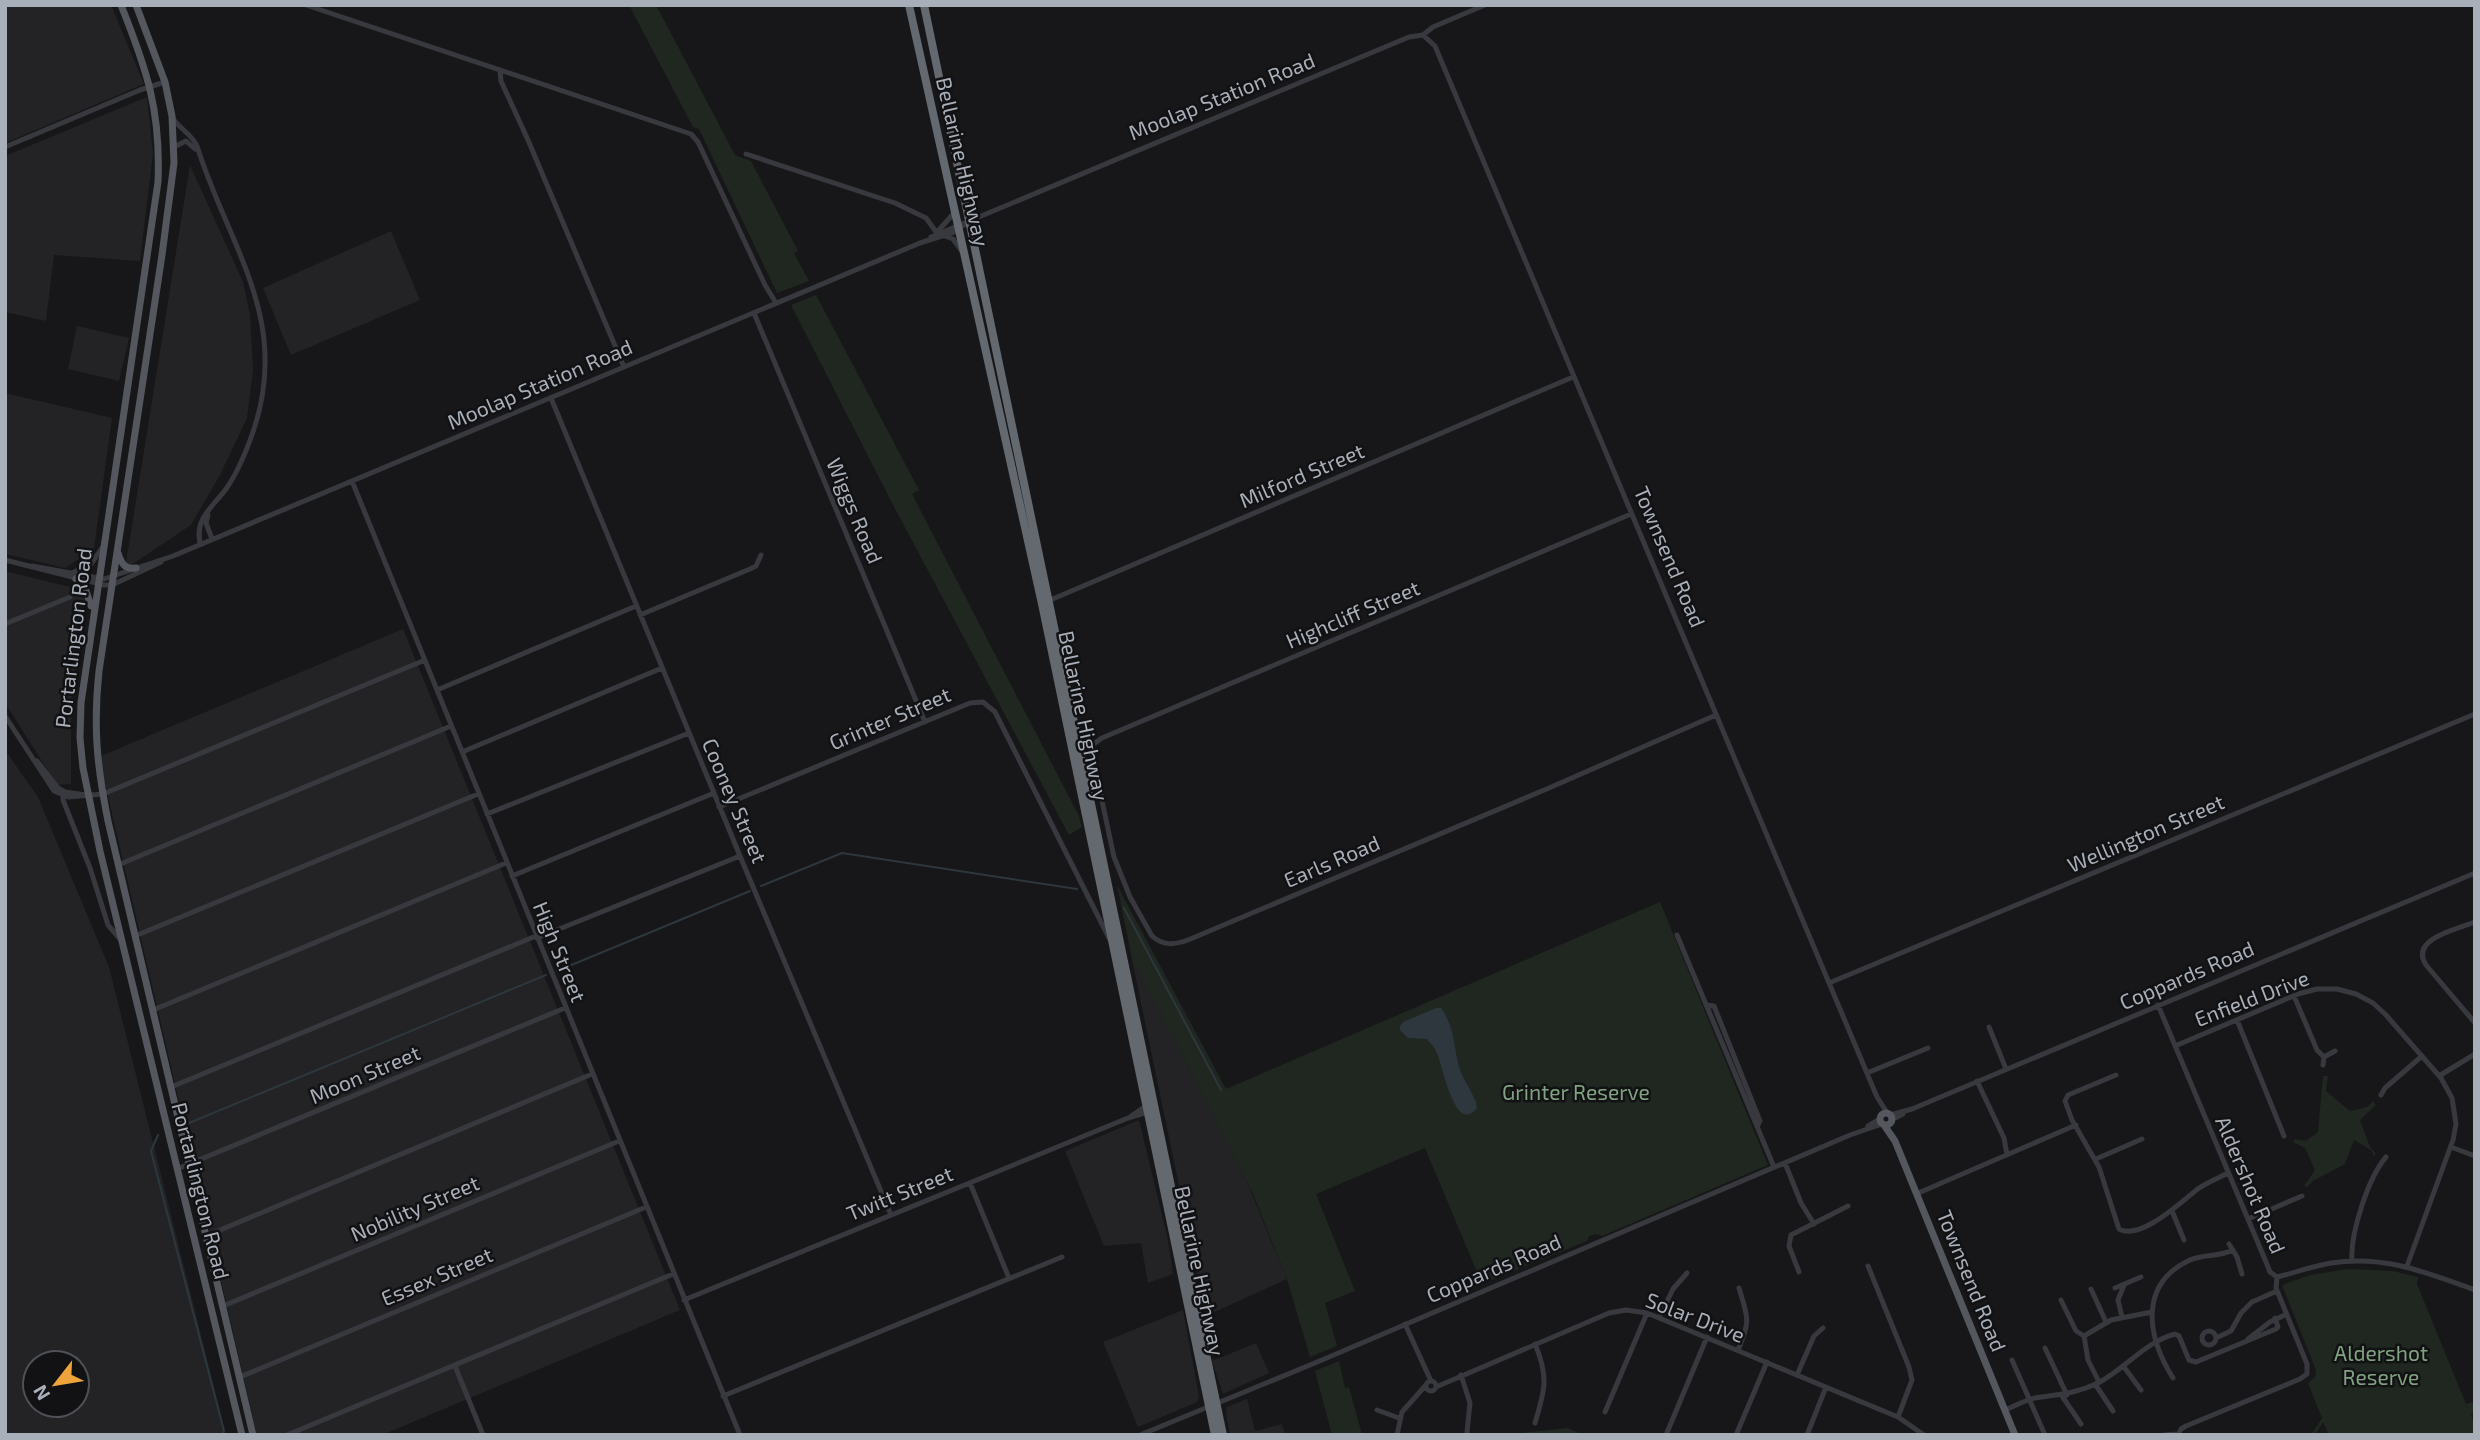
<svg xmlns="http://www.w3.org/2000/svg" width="2480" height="1440" font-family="'Exo 2',sans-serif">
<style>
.built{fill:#232326;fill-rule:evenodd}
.green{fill:#1f2720}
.water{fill:#2d373d}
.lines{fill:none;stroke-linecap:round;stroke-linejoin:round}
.stream{stroke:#2d373d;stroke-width:2}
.minor{stroke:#38393e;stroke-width:5}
.major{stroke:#54575d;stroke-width:7}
.highway{stroke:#64686f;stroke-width:8}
.labels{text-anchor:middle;stroke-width:5;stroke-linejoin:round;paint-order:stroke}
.street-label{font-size:21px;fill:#a9afb9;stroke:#121214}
.park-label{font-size:21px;fill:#81a381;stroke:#121214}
</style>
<rect width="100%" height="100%" fill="#171719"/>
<path class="built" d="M 5,5 L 111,5 L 144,84 L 5,143 Z
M 147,97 L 153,153 L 140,261 L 54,255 L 46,321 L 5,312 L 5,156 Z
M 190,165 L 243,282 L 250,315 L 253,370 L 247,418 L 220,475 L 191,525 L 125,569 Z
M 391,231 L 420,300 L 291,355 L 263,288 Z
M 77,326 L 129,338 L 119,381 L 68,369 Z
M 5,393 L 112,418 L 94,549 L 65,568 L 5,554 Z
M 5,571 L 74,588 L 85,599 L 71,702 L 71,784 L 57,785 L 5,703 Z
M 403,629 L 680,1310 L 382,1435 L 257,1435 L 115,827 L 101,764 L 101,756 Z
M 5,750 L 38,797 L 109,967 L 226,1435 L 5,1435 ZM 35,1363 L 77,1363 L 77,1405 L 35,1405 Z
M 1138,967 L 1246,1180 L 1287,1279 L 1206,1316 L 1134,969 Z
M 1139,1120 L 1168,1240 L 1173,1274 L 1148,1283 L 1141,1243 L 1104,1246 L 1065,1151 Z
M 1183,1310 L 1199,1396 L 1197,1402 L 1138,1427 L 1103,1342 Z
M 1256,1343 L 1269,1373 L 1223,1394 L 1212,1361 Z
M 1247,1399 L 1255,1431 L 1282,1424 L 1285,1435 L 1230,1435 L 1226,1413 L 1227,1407 Z"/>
<path class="green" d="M 629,5 L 656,5 L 735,155 L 751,161 L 798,251 L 794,253 L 809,281 L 777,293 L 699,129 L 693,127 Z
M 816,295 L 919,490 L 912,494 L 1079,816 L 1082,827 L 1069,835 L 892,503 L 791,305 Z
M 1117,885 L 1226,1089 L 1660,902 L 1768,1165 L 1602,1236 L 1596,1234 L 1589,1236 L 1587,1241 L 1482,1284 L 1425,1148 L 1316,1194 L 1355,1291 L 1325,1303 L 1337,1346 L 1310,1357 L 1287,1279 L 1253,1194 L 1138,968 L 1134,969 Z
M 2323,1076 L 2328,1076 L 2326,1091 L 2350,1111 L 2367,1107 L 2373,1101 L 2376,1105 L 2360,1120 L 2370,1147 L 2376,1154 L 2374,1156 L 2371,1150 L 2354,1140 L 2345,1164 L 2313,1181 L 2307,1187 L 2304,1186 L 2315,1170 L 2305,1148 L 2293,1142 L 2295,1139 L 2306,1141 L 2318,1132 Z
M 2348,1269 L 2393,1271 L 2418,1277 L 2417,1284 L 2466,1404 L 2475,1401 L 2475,1410 L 2471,1415 L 2475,1425 L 2475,1435 L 2329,1435 L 2323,1422 L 2315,1435 L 2311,1435 L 2322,1418 L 2308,1383 L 2315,1377 L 2316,1370 L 2282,1285 L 2310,1275 Z
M 1339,1361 L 1345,1388 L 1349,1387 L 1362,1435 L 1332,1435 L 1315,1371 Z
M 1568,1428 L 1583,1435 L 1504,1435 Z"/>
<path class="water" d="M 1436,1008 L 1441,1008 C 1454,1025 1454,1048 1459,1067 C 1463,1079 1471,1090 1476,1102 L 1477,1108 C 1455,1137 1442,1063 1437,1053 C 1435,1048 1431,1044 1427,1039 L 1408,1038 L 1400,1030 L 1400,1026 L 1403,1022 Z"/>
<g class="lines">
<path class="stream" d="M 761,886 L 842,853 L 1077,889
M 1124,908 L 1221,1090
M 557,971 L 750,891
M 189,1123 L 546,975
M 158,1135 L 151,1151 L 224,1431 L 221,1435"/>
<path class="minor" d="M 306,5 L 691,134 L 698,142 L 765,285 L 776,303
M 1423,35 L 1435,46 L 1877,1097 L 1888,1114
M 500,71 L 501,81 L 528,140 L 624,367
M 172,117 C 179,129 191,133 197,146 C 228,246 292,319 253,432 C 246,452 238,472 226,489 C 218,500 205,511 201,523 C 198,530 199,537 200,544
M 5,147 L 140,90 L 165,82
M 174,147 L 186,141 L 195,149
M 746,154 L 895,203 L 926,218 L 939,236
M 937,232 L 955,212
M 945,236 L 953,239 L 961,250
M 931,237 L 1409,37 L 1423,35 L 1433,27 L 1485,5
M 754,313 L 925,722
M 551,398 L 740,856 L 891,1215
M 352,481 L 740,1435
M 208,515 L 206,523 L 212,539
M 5,560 L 104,585 L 112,585 L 161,562
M 32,566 L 104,579 L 173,556 L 920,243 L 954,232 L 969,221
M 74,572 L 91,564 L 102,548
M 1048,601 L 1573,377
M 640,615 L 750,569 L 756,566 L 761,555
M 5,624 L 70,597
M 437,690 L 636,606
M 5,716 L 54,791 L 68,797 L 103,794 L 425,660
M 1076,748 L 1087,747 L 1092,754 L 1114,857 L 1130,897 L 1152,936 C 1163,946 1174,945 1188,940 L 1549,788 L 1716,715
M 1088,748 L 1102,738 L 1631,514
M 462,752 L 662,668
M 37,761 L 58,788 L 65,792 L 86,795
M 63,791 L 63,800 L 90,868 L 108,925 L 121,940
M 719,807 L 970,703 L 983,702 L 995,712 L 1109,938
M 487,814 L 689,733
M 118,865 L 451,726
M 512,876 L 714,793
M 2475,922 C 2457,929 2409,939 2426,965 L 2475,1023
M 1677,935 L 1774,1167
M 135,936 L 478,794
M 537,938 L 740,856
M 1829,983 L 2475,714
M 2294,996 L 2317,1050 L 2324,1057
M 1706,1005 L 1714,1006 L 1760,1121 L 1757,1127
M 2158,1005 L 2266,1262 L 2270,1272 L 2277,1277
M 153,1010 L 506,863
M 2237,1020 L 2284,1136
M 1989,1027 L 2006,1069
M 2175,1046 L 2298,994 L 2317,989 L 2337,989 L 2356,994 L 2373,1003 L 2386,1015 L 2441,1078 L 2452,1098 L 2456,1124 L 2453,1140 L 2407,1266
M 2323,1065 L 2324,1057 L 2335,1051
M 1867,1073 L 1928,1048
M 2116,1075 L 2068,1095 L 2065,1101 L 2072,1120 L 2099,1167 L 2119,1229 C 2141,1241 2182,1201 2199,1188 C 2208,1182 2218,1178 2228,1173
M 2439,1076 L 2475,1054
M 1977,1081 L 2004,1138 L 2007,1155
M 171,1087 L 536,936
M 2381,1095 L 2385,1088 L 2422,1056
M 1890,1115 L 1912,1109 L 2475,873
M 1131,1116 L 1143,1108 L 1150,1107
M 1891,1120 L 1903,1114
M 1868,1126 L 1880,1119
M 2451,1147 L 2475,1156
M 2096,1159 L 2142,1139
M 1785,1163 L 1801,1203 L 1814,1224
M 177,1169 L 565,1008
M 970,1183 L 1009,1278
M 1916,1194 L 2076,1125
M 2172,1211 L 2184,1240
M 2248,1219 L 2302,1196
M 206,1236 L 592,1074
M 2229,1244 L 2237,1257 L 2242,1274
M 2352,1261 C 2350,1234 2368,1178 2386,1157
M 1868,1266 L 1909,1367 L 1912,1380 L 1898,1417
M 1799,1272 L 1789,1246 L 1791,1235 L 1848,1206
M 2277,1277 C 2295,1273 2312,1266 2331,1263 C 2385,1255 2425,1272 2475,1290
M 2115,1288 L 2141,1277
M 2091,1289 L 2106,1322
M 684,1300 L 1128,1118 L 1148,1112
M 2061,1300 L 2076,1331 L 2084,1336
M 223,1306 L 619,1141
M 2122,1317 L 2118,1300 L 2124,1285
M 1659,1318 L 1673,1289 L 1687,1273
M 1405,1324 L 1431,1381
M2202 1338a7 7 0 1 1 14 0a7 7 0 1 1-14 0Z
M 2216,1338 L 2231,1331 L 2241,1313 L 2252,1302 L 2277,1291
M 2248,1339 L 2270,1322 L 2287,1314
M 1535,1344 C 1549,1377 1545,1390 1535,1423
M 2045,1348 L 2067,1395
M 1738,1350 C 1751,1320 1748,1318 1739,1288
M 2012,1360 L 2045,1435
M 455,1366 L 483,1435
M 2124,1367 L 2141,1390
M 1461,1375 L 1470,1403 L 1467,1432
M 1797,1375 L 1814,1336 L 1823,1328
M 240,1377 L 646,1207
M 2173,1378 C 2147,1337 2138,1284 2190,1260 C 2204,1254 2219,1257 2233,1250
M1426 1386a5 5 0 1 1 10 0a5 5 0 1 1-10 0Z
M 2099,1382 L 2088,1360 L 2084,1336 L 2111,1320 L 2152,1312
M 2095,1384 L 2113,1411
M 1436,1387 L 1609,1313 L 1626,1310 L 1647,1313 L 1898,1417 L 1924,1435
M 723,1396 L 1062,1257
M 2062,1396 L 2081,1424
M 1377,1410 L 1399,1418
M 2005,1410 C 2015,1406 2025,1400 2035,1398 C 2059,1394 2075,1394 2098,1383 C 2125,1369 2145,1342 2175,1334 L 2179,1336 L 2189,1360 L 2196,1362 L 2276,1329 L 2278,1327 L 2275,1318
M 1605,1412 L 1647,1313
M 287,1435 L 673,1274
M 1140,1435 L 1322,1360 L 1850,1135 L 1882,1124
M 1397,1435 L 1402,1412 L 1426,1385
M 1666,1435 L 1707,1337
M 1736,1435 L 1767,1362
M 1807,1435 L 1826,1387
M 2164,1435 L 2178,1434
M 2178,1435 L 2181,1429 L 2186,1426 L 2300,1379 L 2307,1374 L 2307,1364 L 2276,1288 L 2277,1277"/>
<path class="major" d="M 121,5 C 147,70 161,111 158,182 L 81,703 L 80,738 L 83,768 L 100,851 L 242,1435
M 136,5 L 165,82 L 172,116 L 174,163 L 162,255 L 99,671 C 93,727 97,766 108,821 L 253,1435
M 118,553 C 121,563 125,570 136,568
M 76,579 L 86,591 L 91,606
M1880 1119a6 6 0 1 1 12 0a6 6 0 1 1-12 0Z
M 1884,1125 L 1895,1141 L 2015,1435"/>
<path class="highway" d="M 909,5 L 1042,604 L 1215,1435
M 924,5 L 1223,1435"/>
</g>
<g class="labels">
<g class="street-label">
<text transform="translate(1222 97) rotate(-22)" y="7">Moolap Station Road</text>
<text transform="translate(962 162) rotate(77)" y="7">Bellarine Highway</text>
<text transform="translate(540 385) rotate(-23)" y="7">Moolap Station Road</text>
<text transform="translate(1302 476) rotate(-23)" y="7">Milford Street</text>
<text transform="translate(854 511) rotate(67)" y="7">Wiggs Road</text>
<text transform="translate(1669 557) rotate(67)" y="7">Townsend Road</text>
<text transform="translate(1353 615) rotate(-23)" y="7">Highcliff Street</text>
<text transform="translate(74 638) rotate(-83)" y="7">Portarlington Road</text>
<text transform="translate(1083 716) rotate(78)" y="7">Bellarine Highway</text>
<text transform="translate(890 719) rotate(-23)" y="7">Grinter Street</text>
<text transform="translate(734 801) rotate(67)" y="7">Cooney Street</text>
<text transform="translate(2146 834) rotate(-23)" y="7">Wellington Street</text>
<text transform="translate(1332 862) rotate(-23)" y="7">Earls Road</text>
<text transform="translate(559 952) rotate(68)" y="7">High Street</text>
<text transform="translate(2187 976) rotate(-23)" y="7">Coppards Road</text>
<text transform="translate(2252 999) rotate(-21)" y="7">Enfield Drive</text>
<text transform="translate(365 1075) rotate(-23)" y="7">Moon Street</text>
<text transform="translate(2250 1185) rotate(67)" y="7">Aldershot Road</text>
<text transform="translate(200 1191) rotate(76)" y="7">Portarlington Road</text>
<text transform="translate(900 1194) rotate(-22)" y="7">Twitt Street</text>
<text transform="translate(415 1209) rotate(-23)" y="7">Nobility Street</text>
<text transform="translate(1494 1269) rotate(-23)" y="7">Coppards Road</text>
<text transform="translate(1199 1271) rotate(78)" y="7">Bellarine Highway</text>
<text transform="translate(437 1277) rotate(-23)" y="7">Essex Street</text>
<text transform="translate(1971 1281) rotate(68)" y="7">Townsend Road</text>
<text transform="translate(1695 1318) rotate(21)" y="7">Solar Drive</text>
</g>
<g class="park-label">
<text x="1576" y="1100">Grinter Reserve</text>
<text x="2381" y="1361">Aldershot<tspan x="2381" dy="24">Reserve</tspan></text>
</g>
</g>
<rect width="2480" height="1440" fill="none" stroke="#a9afb9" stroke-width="14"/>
<g transform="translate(56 1384) rotate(239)"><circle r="33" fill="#121214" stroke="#4e5156" stroke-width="2"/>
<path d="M0-5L12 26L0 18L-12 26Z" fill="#eea43a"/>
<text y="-10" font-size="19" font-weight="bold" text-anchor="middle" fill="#a9afb9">N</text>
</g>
</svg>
